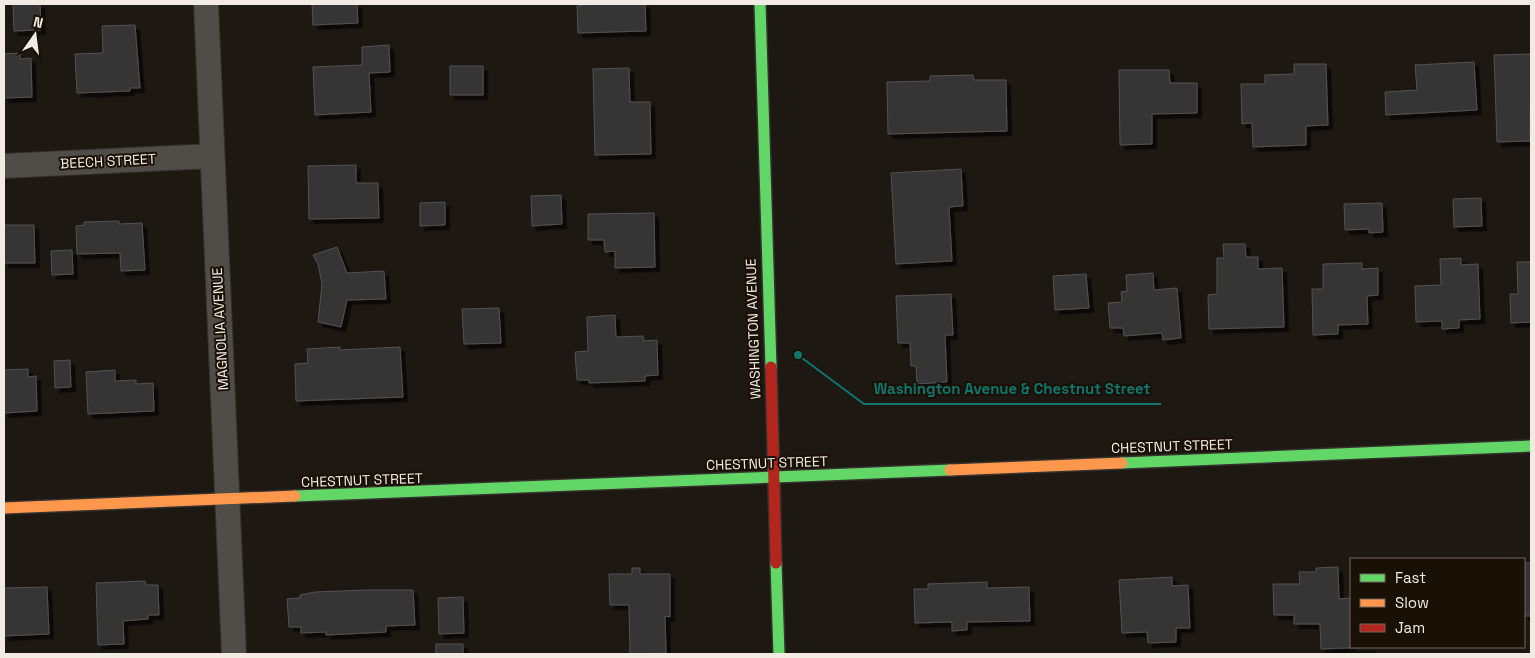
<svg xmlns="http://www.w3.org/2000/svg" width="1535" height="658" font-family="'Space Grotesk',sans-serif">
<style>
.building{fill:#363535;stroke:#535151;filter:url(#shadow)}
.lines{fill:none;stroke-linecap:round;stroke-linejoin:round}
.street-casing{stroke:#35312d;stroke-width:26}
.fast-casing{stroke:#35312d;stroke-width:14}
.slow-casing{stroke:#35312d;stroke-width:14}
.jam-casing{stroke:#35312d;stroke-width:14}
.street{stroke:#504c48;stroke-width:24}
.fast{stroke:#63d668;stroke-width:11}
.slow{stroke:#ff974d;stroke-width:11}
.jam{stroke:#b3261e;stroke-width:11}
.labels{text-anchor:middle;stroke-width:4;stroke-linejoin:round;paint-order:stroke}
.street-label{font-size:14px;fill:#f2ebe3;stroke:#191006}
.leader{fill:none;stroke:#0f766e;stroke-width:2}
.callout-dot{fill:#0f766e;stroke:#191006;stroke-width:2}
.callout-label{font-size:15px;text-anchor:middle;font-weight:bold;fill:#0f766e;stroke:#191006;stroke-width:4;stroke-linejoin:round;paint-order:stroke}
</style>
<defs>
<filter id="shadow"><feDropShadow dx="4.5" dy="4.5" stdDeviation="0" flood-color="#0009"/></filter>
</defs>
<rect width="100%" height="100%" fill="#1d1812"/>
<path class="building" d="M 13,4 L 40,4 L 41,30 L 14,31 Z
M 312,4 L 357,4 L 358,23 L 313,25 Z
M 590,4 L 645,4 L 646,31 L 578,33 L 577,6 Z
M 135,25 L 140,88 L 130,88 L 130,91 L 77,93 L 75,54 L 103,53 L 102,26 Z
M 389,45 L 390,72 L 369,73 L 371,112 L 315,115 L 313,67 L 362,65 L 362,47 Z
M 20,53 L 20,59 L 31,58 L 32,97 L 4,98 L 4,54 Z
M 1531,54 L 1530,141 L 1497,142 L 1494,55 Z
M 1474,62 L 1477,110 L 1386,115 L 1385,92 L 1417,90 L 1415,65 Z
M 1294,64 L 1326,64 L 1328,125 L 1306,126 L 1306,145 L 1253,147 L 1252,123 L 1242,124 L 1241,84 L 1265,84 L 1265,75 L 1294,74 Z
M 450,66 L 483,66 L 483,95 L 450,95 Z
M 629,68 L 630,102 L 650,102 L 651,154 L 595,155 L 593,69 Z
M 1119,70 L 1169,70 L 1170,83 L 1197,83 L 1197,113 L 1152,114 L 1152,144 L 1120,145 Z
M 973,75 L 974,80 L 1006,80 L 1007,131 L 888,134 L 887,82 L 930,81 L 930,76 Z
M 356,165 L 356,183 L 378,183 L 379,218 L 309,219 L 308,166 Z
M 961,169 L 963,206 L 949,207 L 952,261 L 896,264 L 891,173 Z
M 561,195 L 562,224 L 532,226 L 531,196 Z
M 1481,198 L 1482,226 L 1454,227 L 1453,199 Z
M 445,202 L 445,225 L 420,226 L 420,203 Z
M 1382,203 L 1383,232 L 1369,233 L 1369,229 L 1345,230 L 1344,204 Z
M 654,213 L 655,267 L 615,268 L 615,251 L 605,252 L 604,240 L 588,240 L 588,214 Z
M 119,221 L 119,224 L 142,223 L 145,270 L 121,271 L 120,253 L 77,254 L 76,226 L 84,225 L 84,222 Z
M 4,225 L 34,225 L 35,263 L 4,263 Z
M 1223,244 L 1245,244 L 1246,257 L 1258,257 L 1258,269 L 1282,268 L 1284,327 L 1209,329 L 1208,295 L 1217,294 L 1217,258 L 1224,258 Z
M 337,247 L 347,273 L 384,271 L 386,299 L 347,300 L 341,327 L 318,322 L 322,284 L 318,264 L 313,255 Z
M 72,250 L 73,274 L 52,275 L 51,251 Z
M 1461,258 L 1461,265 L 1478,264 L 1480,319 L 1459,320 L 1459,328 L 1442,329 L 1442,321 L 1416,322 L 1415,286 L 1441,285 L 1440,259 Z
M 1517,262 L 1531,262 L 1531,322 L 1511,323 L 1510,294 L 1518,294 Z
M 1362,263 L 1362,269 L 1378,268 L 1378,295 L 1367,296 L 1368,324 L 1338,325 L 1338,334 L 1313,335 L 1312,289 L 1323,289 L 1323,264 Z
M 1153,273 L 1154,290 L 1177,288 L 1181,338 L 1163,340 L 1162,333 L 1124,336 L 1123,328 L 1110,328 L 1108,303 L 1122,302 L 1121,292 L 1127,291 L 1126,275 Z
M 1086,274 L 1089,308 L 1055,310 L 1053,276 Z
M 951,294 L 953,335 L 945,335 L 947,382 L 917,384 L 916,366 L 911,366 L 910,343 L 898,343 L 896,296 Z
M 499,308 L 501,343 L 464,344 L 462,309 Z
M 615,315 L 616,337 L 643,336 L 644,341 L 657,340 L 658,375 L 645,376 L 645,381 L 589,383 L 589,380 L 577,380 L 575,352 L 588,351 L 587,317 Z
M 340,347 L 340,350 L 400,347 L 403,397 L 296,401 L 295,364 L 308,363 L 307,349 Z
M 70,360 L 71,387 L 55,388 L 54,361 Z
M 28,369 L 28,377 L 36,376 L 37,411 L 4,413 L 4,370 Z
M 115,370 L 115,381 L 136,380 L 136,384 L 153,383 L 154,411 L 88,414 L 86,372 Z
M 1524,563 L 1531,563 L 1531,616 L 1524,616 Z
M 1338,567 L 1339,599 L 1351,598 L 1351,647 L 1371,647 L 1321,649 L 1320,624 L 1294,624 L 1294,615 L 1274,615 L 1273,584 L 1300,584 L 1299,572 L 1316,572 L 1316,568 Z
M 632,568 L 640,568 L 640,574 L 670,574 L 670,617 L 665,616 L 666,653 L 630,654 L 629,605 L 610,605 L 609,574 L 632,574 Z
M 1172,577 L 1172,586 L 1188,585 L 1190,628 L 1176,628 L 1176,642 L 1148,643 L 1147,632 L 1122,633 L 1119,580 Z
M 145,581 L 146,585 L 158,585 L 159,615 L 148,615 L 148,619 L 123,621 L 124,644 L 98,645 L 96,583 Z
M 987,582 L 987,588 L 1029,587 L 1030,621 L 967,622 L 967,630 L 952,631 L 952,622 L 915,623 L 914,589 L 928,589 L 928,584 Z
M 47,587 L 49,634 L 4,636 L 4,588 Z
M 367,590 L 413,590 L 415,625 L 386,626 L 386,632 L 326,635 L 326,632 L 301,633 L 301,627 L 289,627 L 287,599 L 300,598 L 300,595 L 315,592 Z
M 463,597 L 464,633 L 439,634 L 438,598 Z
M 436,644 L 463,644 L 463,654 L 436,654 Z"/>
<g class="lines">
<defs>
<path id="street" d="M 206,4 L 234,654
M 4,166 L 212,156"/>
<path id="fast" d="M 760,4 L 771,367
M 1122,463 L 1531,446
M 295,496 L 950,470
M 776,563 L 779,654"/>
<path id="slow" d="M 950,470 L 1122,463
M 4,508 L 295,496"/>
<path id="jam" d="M 771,367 L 776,563"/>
</defs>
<use href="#street" class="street-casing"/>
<use href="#fast" class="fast-casing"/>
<use href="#slow" class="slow-casing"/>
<use href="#jam" class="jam-casing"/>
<use href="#street" class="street"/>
<use href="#fast" class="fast"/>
<use href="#slow" class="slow"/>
<use href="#jam" class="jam"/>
</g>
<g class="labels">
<g class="street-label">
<text transform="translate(108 161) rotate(-3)" y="5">BEECH STREET</text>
<text transform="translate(220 329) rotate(-93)" y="5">MAGNOLIA AVENUE</text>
<text transform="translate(753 329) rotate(-92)" y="5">WASHINGTON AVENUE</text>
<text transform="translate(1172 446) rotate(-2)" y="5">CHESTNUT STREET</text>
<text transform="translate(767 463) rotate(-2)" y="5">CHESTNUT STREET</text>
<text transform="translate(362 480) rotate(-2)" y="5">CHESTNUT STREET</text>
</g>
</g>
<path class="leader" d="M798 355L864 404H1161"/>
<circle class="callout-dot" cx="798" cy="355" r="5"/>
<g class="callout-label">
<text x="1012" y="394">Washington Avenue &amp; Chestnut Street</text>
</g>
<rect width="1535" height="658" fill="none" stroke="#f2ebe3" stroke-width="10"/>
<rect x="1350" y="558" width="175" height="90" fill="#191006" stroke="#70685e"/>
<rect x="1360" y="574" width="25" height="8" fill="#63d668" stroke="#70685e"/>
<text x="1395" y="583" font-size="15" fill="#f2ebe3">Fast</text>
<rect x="1360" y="599" width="25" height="8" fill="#ff974d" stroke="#70685e"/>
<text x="1395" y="608" font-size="15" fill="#f2ebe3">Slow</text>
<rect x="1360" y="624" width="25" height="8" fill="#b3261e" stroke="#70685e"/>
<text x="1395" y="633" font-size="15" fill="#f2ebe3">Jam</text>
<g transform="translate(35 35) rotate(14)" stroke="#191006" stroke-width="4" paint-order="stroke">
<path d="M0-4L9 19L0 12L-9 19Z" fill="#f2ebe3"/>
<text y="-8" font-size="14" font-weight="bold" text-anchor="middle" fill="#f2ebe3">N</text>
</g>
</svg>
